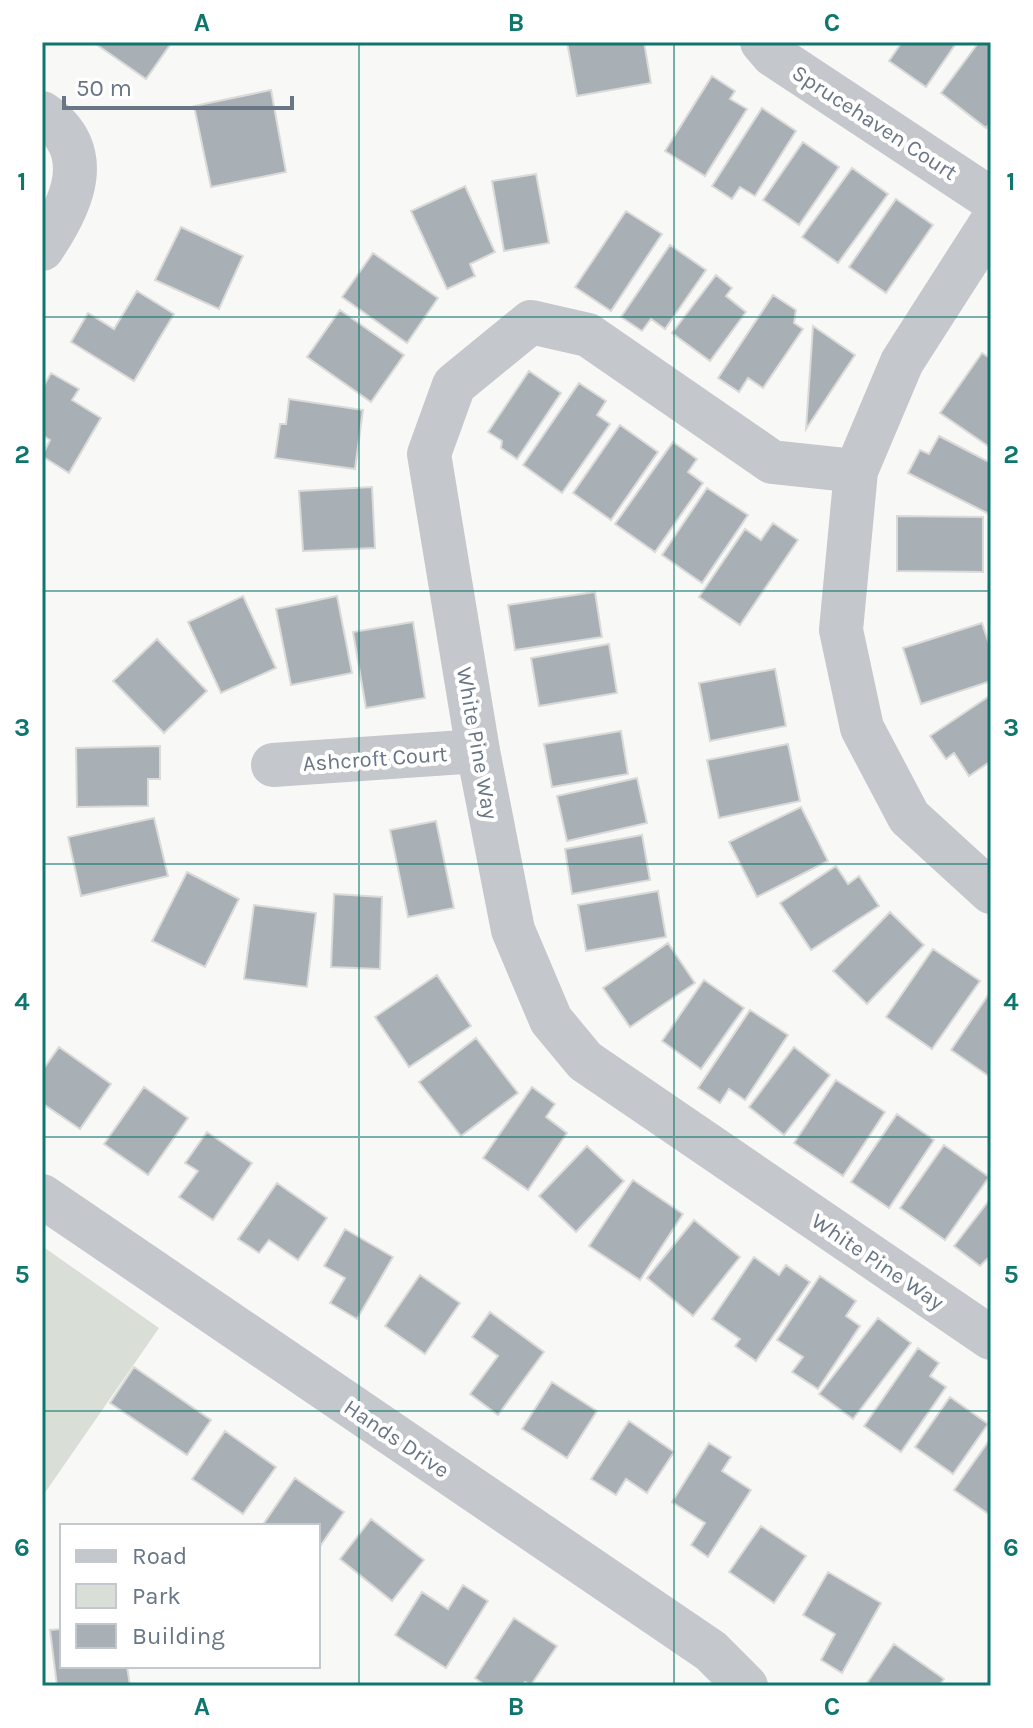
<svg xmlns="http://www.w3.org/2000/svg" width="1033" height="1728" font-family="Karla,sans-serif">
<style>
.green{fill:#d9dfd7}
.building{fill:#a8b0b6;stroke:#dadad8;stroke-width:2}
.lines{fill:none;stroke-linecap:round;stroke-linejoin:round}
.minor{stroke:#c4c7cb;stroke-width:44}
.grid{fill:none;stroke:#0f766e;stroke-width:2;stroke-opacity:0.55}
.labels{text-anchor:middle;stroke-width:8;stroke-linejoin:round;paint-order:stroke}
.street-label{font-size:22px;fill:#687685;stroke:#fff}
.neatline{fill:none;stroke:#0f766e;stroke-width:3}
.grid-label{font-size:26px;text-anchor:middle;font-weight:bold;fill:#0f766e}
</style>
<rect width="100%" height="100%" fill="#f8f8f6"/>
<path class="green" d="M 42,1246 L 159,1328 L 42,1497 Z"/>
<path class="building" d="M 93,42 L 172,42 L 146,79 Z
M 567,42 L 644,42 L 651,83 L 577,96 Z
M 902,42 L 957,42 L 926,87 L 889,61 Z
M 979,42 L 991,42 L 991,122 L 986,128 L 941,93 Z
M 712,76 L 735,91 L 730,99 L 747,109 L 705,176 L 665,151 Z
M 271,90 L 286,172 L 211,187 L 194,106 Z
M 762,108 L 796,131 L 755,196 L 740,187 L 732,199 L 712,186 Z
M 803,142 L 839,167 L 799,225 L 763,200 Z
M 852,168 L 888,194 L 838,263 L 802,237 Z
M 536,174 L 549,243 L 504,251 L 492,181 Z
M 465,186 L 495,252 L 470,264 L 475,276 L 447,289 L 411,211 Z
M 896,199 L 933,225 L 886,293 L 849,267 Z
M 626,211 L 662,234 L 611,311 L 575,287 Z
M 181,227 L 243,256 L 219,309 L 155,280 Z
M 670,245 L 706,270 L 665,329 L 651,319 L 642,331 L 621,317 Z
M 373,253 L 438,298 L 407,343 L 342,297 Z
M 716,275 L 732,288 L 726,296 L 746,312 L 710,361 L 672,333 Z
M 137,291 L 174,314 L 134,381 L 71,342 L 88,313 L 114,329 Z
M 773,295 L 796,310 L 794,323 L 803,329 L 763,388 L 748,378 L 739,392 L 718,378 Z
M 340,310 L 404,355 L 371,402 L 307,357 Z
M 813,326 L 855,355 L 806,429 Z
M 982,353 L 991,359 L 991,448 L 940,413 Z
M 529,371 L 561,393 L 517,459 L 501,448 L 502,441 L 488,432 Z
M 51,373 L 79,389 L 72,400 L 101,418 L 69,473 L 42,456 L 50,440 L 42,435 L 42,389 Z
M 579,383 L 606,401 L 597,415 L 610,424 L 562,493 L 523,465 Z
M 289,399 L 363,410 L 355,469 L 275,458 L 280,424 L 286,424 Z
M 620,425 L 658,452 L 611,520 L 573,493 Z
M 939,436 L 991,463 L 991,515 L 908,473 L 920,450 L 929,454 Z
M 673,442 L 697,459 L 688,472 L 703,483 L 655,552 L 615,524 Z
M 372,487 L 375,548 L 303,551 L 299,491 Z
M 707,488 L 748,515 L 702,583 L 662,555 Z
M 897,516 L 983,517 L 983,572 L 897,571 Z
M 773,523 L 798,540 L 740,625 L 699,597 L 745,529 L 761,540 Z
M 595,592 L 602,637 L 515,650 L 508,605 Z
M 243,596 L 276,668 L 221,693 L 188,622 Z
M 337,596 L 352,673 L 291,685 L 276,609 Z
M 413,622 L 425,698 L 366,708 L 353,632 Z
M 982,623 L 991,650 L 991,681 L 921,704 L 903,648 Z
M 157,639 L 207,691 L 164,733 L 113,681 Z
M 609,644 L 617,693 L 539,706 L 531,658 Z
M 775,669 L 786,726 L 710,741 L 699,683 Z
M 991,695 L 991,761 L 969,776 L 954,753 L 946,759 L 930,736 Z
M 621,731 L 628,774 L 552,787 L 544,744 Z
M 788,744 L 800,801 L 719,818 L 707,760 Z
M 160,746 L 160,779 L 148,779 L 148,806 L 77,807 L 76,748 Z
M 637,778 L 647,823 L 567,841 L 557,796 Z
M 801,807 L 828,861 L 757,897 L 729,842 Z
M 154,818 L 168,876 L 81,896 L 68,837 Z
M 436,821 L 454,908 L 408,917 L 390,830 Z
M 642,835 L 650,880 L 572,894 L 565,849 Z
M 836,866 L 848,884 L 859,876 L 879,906 L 811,950 L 780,903 Z
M 187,872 L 239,899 L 205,967 L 152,941 Z
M 658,891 L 666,937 L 586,951 L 578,905 Z
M 334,894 L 382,897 L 380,969 L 331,967 Z
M 254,905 L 316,913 L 307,987 L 244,979 Z
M 890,912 L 924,945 L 867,1004 L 833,971 Z
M 668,943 L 695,983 L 630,1027 L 603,988 Z
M 933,949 L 980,981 L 932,1049 L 886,1017 Z
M 437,975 L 471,1026 L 409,1067 L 375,1017 Z
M 704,980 L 744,1008 L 701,1069 L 662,1041 Z
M 991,991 L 991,1076 L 990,1077 L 951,1050 Z
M 750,1010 L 788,1035 L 745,1100 L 729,1089 L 720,1103 L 698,1088 Z
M 476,1038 L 518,1093 L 461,1136 L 419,1082 Z
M 59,1047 L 111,1084 L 80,1129 L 42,1103 L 42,1071 Z
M 794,1047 L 830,1075 L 784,1135 L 749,1107 Z
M 836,1080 L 885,1112 L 843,1176 L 794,1143 Z
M 144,1087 L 188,1118 L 148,1175 L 104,1144 Z
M 532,1087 L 555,1104 L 546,1117 L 567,1133 L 528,1190 L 483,1158 Z
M 897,1114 L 934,1140 L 889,1208 L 851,1182 Z
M 207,1132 L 252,1163 L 213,1220 L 179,1197 L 198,1171 L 185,1163 Z
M 944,1145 L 989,1177 L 945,1240 L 900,1208 Z
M 587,1146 L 624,1181 L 576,1232 L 539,1196 Z
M 633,1180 L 683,1214 L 640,1280 L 589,1246 Z
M 277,1183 L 327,1218 L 298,1260 L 269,1240 L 259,1253 L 238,1239 Z
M 991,1198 L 991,1255 L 980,1266 L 954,1246 Z
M 694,1220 L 740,1257 L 693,1316 L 647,1278 Z
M 345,1229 L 393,1257 L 357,1319 L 330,1303 L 345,1278 L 324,1266 Z
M 754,1257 L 779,1275 L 786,1265 L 810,1282 L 756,1361 L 735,1346 L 740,1339 L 712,1319 Z
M 420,1275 L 460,1303 L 425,1354 L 385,1326 Z
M 820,1276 L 856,1301 L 846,1316 L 860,1326 L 818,1389 L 792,1372 L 803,1357 L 777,1340 Z
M 490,1312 L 544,1352 L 498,1415 L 470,1394 L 498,1356 L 472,1337 Z
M 878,1318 L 911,1343 L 853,1419 L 819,1394 Z
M 918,1348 L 939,1363 L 930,1376 L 946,1387 L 901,1452 L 864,1426 Z
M 134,1367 L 211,1420 L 187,1455 L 110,1403 Z
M 552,1382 L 597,1411 L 567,1458 L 522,1429 Z
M 950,1397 L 988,1424 L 953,1474 L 915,1447 Z
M 629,1421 L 674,1452 L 647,1493 L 626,1479 L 616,1495 L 591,1479 Z
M 225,1431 L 276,1467 L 243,1514 L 192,1479 Z
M 991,1438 L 991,1513 L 990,1515 L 954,1490 Z
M 709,1443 L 731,1457 L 722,1471 L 751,1490 L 708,1557 L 691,1545 L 705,1523 L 672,1502 Z
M 295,1478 L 344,1512 L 318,1549 L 318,1526 L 262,1526 Z
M 371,1519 L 424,1560 L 392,1601 L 340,1559 Z
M 761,1526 L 806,1556 L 774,1603 L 729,1572 Z
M 828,1572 L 881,1603 L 842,1673 L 821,1660 L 835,1634 L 803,1615 Z
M 463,1585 L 488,1601 L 446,1668 L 395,1635 L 422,1592 L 448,1609 Z
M 514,1618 L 557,1646 L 531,1685 L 525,1682 L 522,1686 L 486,1686 L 475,1678 Z
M 62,1629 L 62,1666 L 127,1666 L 130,1686 L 57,1686 L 50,1630 Z
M 894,1644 L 944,1679 L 939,1686 L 865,1686 Z"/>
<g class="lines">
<path class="minor" d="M 762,42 L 773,55 L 991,199
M 42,113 C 98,151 72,205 42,249
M 991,223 L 902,362 L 856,471 L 841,630 L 862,728 L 909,817 L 991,892
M 856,471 L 772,462 L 588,335 L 531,322 L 454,385 L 429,454 L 478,751 L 513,930 L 551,1020 L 585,1061 L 991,1338
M 273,765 L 478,751
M 42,1196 L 711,1651 L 746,1686"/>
</g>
<path class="grid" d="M 359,42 L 359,1686M 674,42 L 674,1686M 42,317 L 991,317M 42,591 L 991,591M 42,864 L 991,864M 42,1137 L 991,1137M 42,1411 L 991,1411"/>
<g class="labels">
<g class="street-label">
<text transform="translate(875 122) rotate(33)" y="8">Sprucehaven Court</text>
<text transform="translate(478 743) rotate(80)" y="8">White Pine Way</text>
<text transform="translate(375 758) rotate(-4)" y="8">Ashcroft Court</text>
<text transform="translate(878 1261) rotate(34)" y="8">White Pine Way</text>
<text transform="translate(397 1438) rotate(34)" y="8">Hands Drive</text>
</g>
</g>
<rect width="1033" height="1728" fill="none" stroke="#ffffff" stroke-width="88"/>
<rect x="60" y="1524" width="260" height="144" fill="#ffffff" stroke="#c3c8ce" stroke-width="2"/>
<rect x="76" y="1550" width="40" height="12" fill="#c4c7cb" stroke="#c3c8ce" stroke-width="2"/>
<text x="132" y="1564" font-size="24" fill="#687685">Road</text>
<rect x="76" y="1584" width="40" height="24" fill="#d9dfd7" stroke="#c3c8ce" stroke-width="2"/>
<text x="132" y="1604" font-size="24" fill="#687685">Park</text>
<rect x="76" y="1624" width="40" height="24" fill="#a8b0b6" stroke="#c3c8ce" stroke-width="2"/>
<text x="132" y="1644" font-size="24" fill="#687685">Building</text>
<path d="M64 96v12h228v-12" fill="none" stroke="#687685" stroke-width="4"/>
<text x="76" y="96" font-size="24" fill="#687685" stroke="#ffffff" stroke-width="6" paint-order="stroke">50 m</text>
<rect x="44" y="44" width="945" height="1640" class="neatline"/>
<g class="grid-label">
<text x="202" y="31">A</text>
<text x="516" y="31">B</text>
<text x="832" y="31">C</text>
<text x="22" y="190">1</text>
<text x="1011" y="190">1</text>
<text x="22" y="463">2</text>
<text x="1011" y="463">2</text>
<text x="22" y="736">3</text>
<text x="1011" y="736">3</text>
<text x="22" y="1010">4</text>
<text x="1011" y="1010">4</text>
<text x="22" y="1283">5</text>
<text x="1011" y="1283">5</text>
<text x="22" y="1556">6</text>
<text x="1011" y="1556">6</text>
<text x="202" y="1715">A</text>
<text x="516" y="1715">B</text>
<text x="832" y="1715">C</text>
</g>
</svg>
